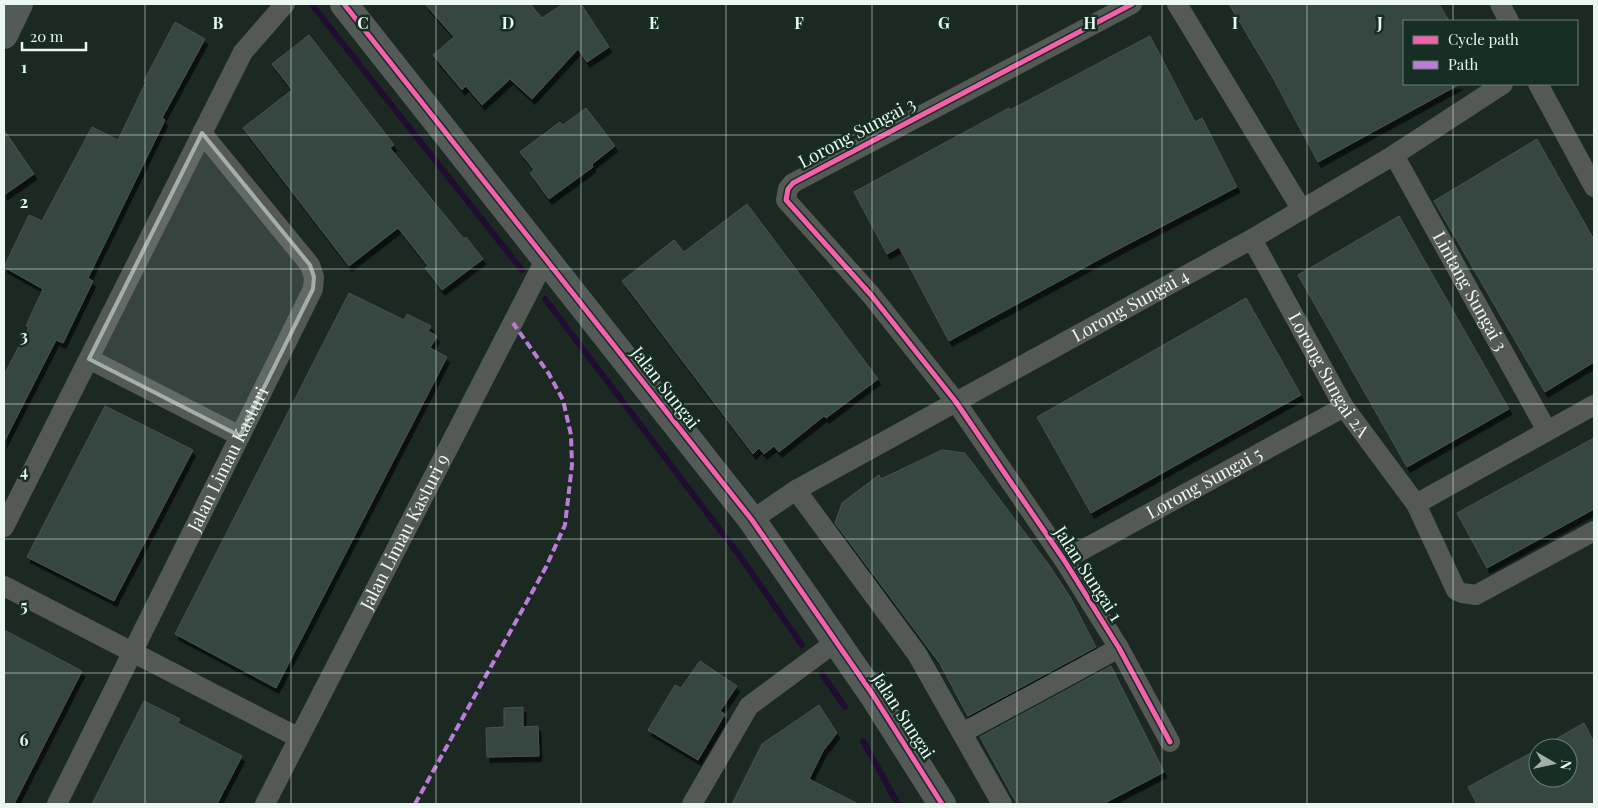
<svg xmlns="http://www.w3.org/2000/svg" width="1598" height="808" font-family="'Playfair Display',serif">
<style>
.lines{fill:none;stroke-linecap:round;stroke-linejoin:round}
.stream{stroke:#210d30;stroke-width:6}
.building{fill:#364740;stroke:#48534e;filter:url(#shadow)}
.street{stroke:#545956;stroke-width:20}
.secondary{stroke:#545a57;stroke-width:28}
.quiet{stroke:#bd7bd9;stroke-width:4;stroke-dasharray:8 4;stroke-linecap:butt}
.cycleway-casing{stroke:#172e24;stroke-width:8}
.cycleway{stroke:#f560ab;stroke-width:5}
.marked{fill:#a2b0a9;fill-opacity:0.2;stroke:#a2b0a9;stroke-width:4;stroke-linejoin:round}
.grid{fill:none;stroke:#eaf8f1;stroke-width:1;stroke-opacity:0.55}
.labels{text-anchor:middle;stroke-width:5;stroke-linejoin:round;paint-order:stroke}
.street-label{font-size:18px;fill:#eaf8f1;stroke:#172e24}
.grid-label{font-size:16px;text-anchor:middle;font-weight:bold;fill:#eaf8f1;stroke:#172e24;stroke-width:5;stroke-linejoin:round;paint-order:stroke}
</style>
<defs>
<filter id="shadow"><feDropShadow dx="3" dy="5.5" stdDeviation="0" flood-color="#0009"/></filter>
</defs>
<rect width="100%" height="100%" fill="#1c2923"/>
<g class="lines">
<path class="stream" d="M 313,6 L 522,270
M 545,299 L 742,559 L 802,645
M 822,674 L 845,707
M 863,741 L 898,804"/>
</g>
<path class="building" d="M 425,4 L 530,4 L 542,18 L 563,4 L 581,4 L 609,47 L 587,62 L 578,49 L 532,99 L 510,79 L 482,105 L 466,86 L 462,90 L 433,55 L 454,37 Z
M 1229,4 L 1439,4 L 1449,21 L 1404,21 L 1404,84 L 1460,84 L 1318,162 L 1273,78 Z
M 175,22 L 205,39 L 162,118 L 165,120 L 88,278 L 93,281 L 63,343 L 56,340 L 4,442 L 4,375 L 29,327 L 26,326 L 43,289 L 4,267 L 29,215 L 42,221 L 92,127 L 118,140 L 146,82 L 144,81 Z
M 309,35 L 394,145 L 390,148 L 464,239 L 466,237 L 483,259 L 442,290 L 425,268 L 428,266 L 398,228 L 349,266 L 243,128 L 292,90 L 272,64 Z
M 1150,36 L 1195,122 L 1202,118 L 1237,187 L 1109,254 L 949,341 L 899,247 L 887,254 L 854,192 L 1009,108 L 1010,110 Z
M 586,108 L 615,146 L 592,164 L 593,167 L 549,199 L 530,173 L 534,170 L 520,152 L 560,122 L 563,125 Z
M 4,130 L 34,174 L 4,195 Z
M 1537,139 L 1594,240 L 1594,362 L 1545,392 L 1434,201 Z
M 747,204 L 878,379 L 826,418 L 824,416 L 779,452 L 774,446 L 764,454 L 759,448 L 753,454 L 622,281 L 674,240 L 684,252 Z
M 1399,216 L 1509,409 L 1407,467 L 1298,275 Z
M 349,293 L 404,320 L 407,314 L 431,326 L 428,331 L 437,336 L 430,348 L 447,357 L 276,688 L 175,634 Z
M 1246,298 L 1301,395 L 1091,513 L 1037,417 Z
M 105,406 L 193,450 L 114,601 L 27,557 Z
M 1594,438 L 1594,509 L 1487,568 L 1457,513 Z
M 942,450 L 965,453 L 1049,565 L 1070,597 L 1096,647 L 968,716 L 940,664 L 835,523 L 842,503 L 879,475 L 881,479 Z
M 4,630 L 82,671 L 14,804 L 4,804 Z
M 700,661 L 737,686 L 720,711 L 725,714 L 698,760 L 648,730 L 675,685 L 681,688 Z
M 1111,666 L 1164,772 L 1103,804 L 1017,804 L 980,737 Z
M 144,701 L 180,719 L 178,723 L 242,756 L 217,804 L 92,804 Z
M 819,705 L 837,733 L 823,751 L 809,779 L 858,804 L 732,804 L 762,744 Z
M 523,707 L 523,727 L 538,726 L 539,756 L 487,757 L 486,728 L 504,727 L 504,708 Z
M 1584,723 L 1594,742 L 1594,804 L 1477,804 L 1468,787 L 1538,749 L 1538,778 L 1568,778 L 1568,748 L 1540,748 Z"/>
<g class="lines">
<g class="street">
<path d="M 1132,4 L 793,183 L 788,189 L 786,200 L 871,295 L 956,402 L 1064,560 L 1119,648 L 1170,742"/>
<path d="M 1177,4 L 1302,210"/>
<path d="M 1500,4 L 1509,21"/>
<path d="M 1538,84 L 1594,187"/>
<path id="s1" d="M 1394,155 L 1546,429"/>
<path id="s2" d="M 1252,239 L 1344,407 L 1416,504 L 1456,590 L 1462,593 L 1476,595 L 1594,531"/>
<path d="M 89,359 L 240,436"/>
<path d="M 796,490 L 917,654 L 1002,804"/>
<path d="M 1416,504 L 1594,405"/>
<path id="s3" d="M 752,520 L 796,490 L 1252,239 L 1394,155 L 1503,84"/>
<path d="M 4,527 L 243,52 L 285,4"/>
<path id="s4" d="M 1064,560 L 1344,407"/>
<path d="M 4,586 L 299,738"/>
<path d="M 962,733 L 1119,648"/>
<path id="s5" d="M 57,804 L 313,289 L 314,277 L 310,265 L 202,133"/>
<path id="s6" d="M 265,804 L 545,260"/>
<path d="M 692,804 L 749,706 L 837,641"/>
</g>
<path class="secondary" d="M 344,4 L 752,520 L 873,695 L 942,804
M 4,35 L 19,4"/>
<path class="quiet" d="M 415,804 L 546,567 L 565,525 L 572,465 L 571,435 L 563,400 L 549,374 L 513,323"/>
<defs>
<path id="cycleway" d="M 344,4 L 752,520 L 873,695 L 942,804
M 1132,4 L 793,183 L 788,189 L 786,200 L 871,295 L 956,402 L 1064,560 L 1119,648 L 1170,742"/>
</defs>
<use href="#cycleway" class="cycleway-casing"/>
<use href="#cycleway" class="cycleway"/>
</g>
<path class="marked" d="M 202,133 L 310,265 L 314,277 L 313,289 L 240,436 L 89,359 Z"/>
<path class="grid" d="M 145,4 L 145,804M 291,4 L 291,804M 436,4 L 436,804M 581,4 L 581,804M 726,4 L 726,804M 872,4 L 872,804M 1017,4 L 1017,804M 1162,4 L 1162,804M 1307,4 L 1307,804M 1453,4 L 1453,21M 1453,84 L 1453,804M 4,135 L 1594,135M 4,269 L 1594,269M 4,404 L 1594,404M 4,539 L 1594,539M 4,673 L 1594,673"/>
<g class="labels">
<g class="street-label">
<text transform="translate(857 133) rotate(-28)" y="6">Lorong Sungai 3</text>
<text dy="6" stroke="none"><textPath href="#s1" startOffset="156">Lintang Sungai 3</textPath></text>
<text dy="6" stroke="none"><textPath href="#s3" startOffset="435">Lorong Sungai 4</textPath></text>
<text dy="6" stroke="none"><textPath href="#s2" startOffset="156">Lorong Sungai 2A</textPath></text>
<text transform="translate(665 388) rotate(52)" y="6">Jalan Sungai</text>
<text dy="6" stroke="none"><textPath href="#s5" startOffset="385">Jalan Limau Kasturi</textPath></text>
<text dy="6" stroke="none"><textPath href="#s4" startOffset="160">Lorong Sungai 5</textPath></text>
<text dy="6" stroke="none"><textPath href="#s6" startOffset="306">Jalan Limau Kasturi 9</textPath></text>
<text transform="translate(1088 574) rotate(57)" y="6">Jalan Sungai 1</text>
<text transform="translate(903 716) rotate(57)" y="6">Jalan Sungai</text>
</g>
</g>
<g class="grid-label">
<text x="218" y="29">B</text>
<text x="363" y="29">C</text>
<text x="508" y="29">D</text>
<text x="654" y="29">E</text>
<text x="799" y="29">F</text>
<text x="944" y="29">G</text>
<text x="1090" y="29">H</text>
<text x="1235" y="29">I</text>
<text x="1380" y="29">J</text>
<text x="24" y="73">1</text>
<text x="24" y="208">2</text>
<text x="24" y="342">3</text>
<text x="24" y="477">4</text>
<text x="24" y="612">5</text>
<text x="24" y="746">6</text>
</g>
<rect width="1598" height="808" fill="none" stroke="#eaf8f1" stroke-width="10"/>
<rect x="1403" y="20" width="175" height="65" fill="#172e24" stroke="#6b7f76"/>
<rect x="1413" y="36" width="25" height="8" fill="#f560ab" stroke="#6b7f76"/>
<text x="1448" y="45" font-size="15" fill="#eaf8f1">Cycle path</text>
<rect x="1413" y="61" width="25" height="8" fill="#bd7bd9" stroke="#6b7f76"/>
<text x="1448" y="70" font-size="15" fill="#eaf8f1">Path</text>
<g transform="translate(1553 763) rotate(99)"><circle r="24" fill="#172e24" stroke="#6b7f76"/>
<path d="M0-4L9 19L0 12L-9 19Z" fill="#a2b0a9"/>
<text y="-8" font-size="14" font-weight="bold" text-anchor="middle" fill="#eaf8f1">N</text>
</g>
<path d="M22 42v8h64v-8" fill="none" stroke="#eaf8f1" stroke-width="2.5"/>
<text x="30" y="42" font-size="15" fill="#eaf8f1" stroke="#172e24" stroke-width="4" paint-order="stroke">20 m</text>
</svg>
